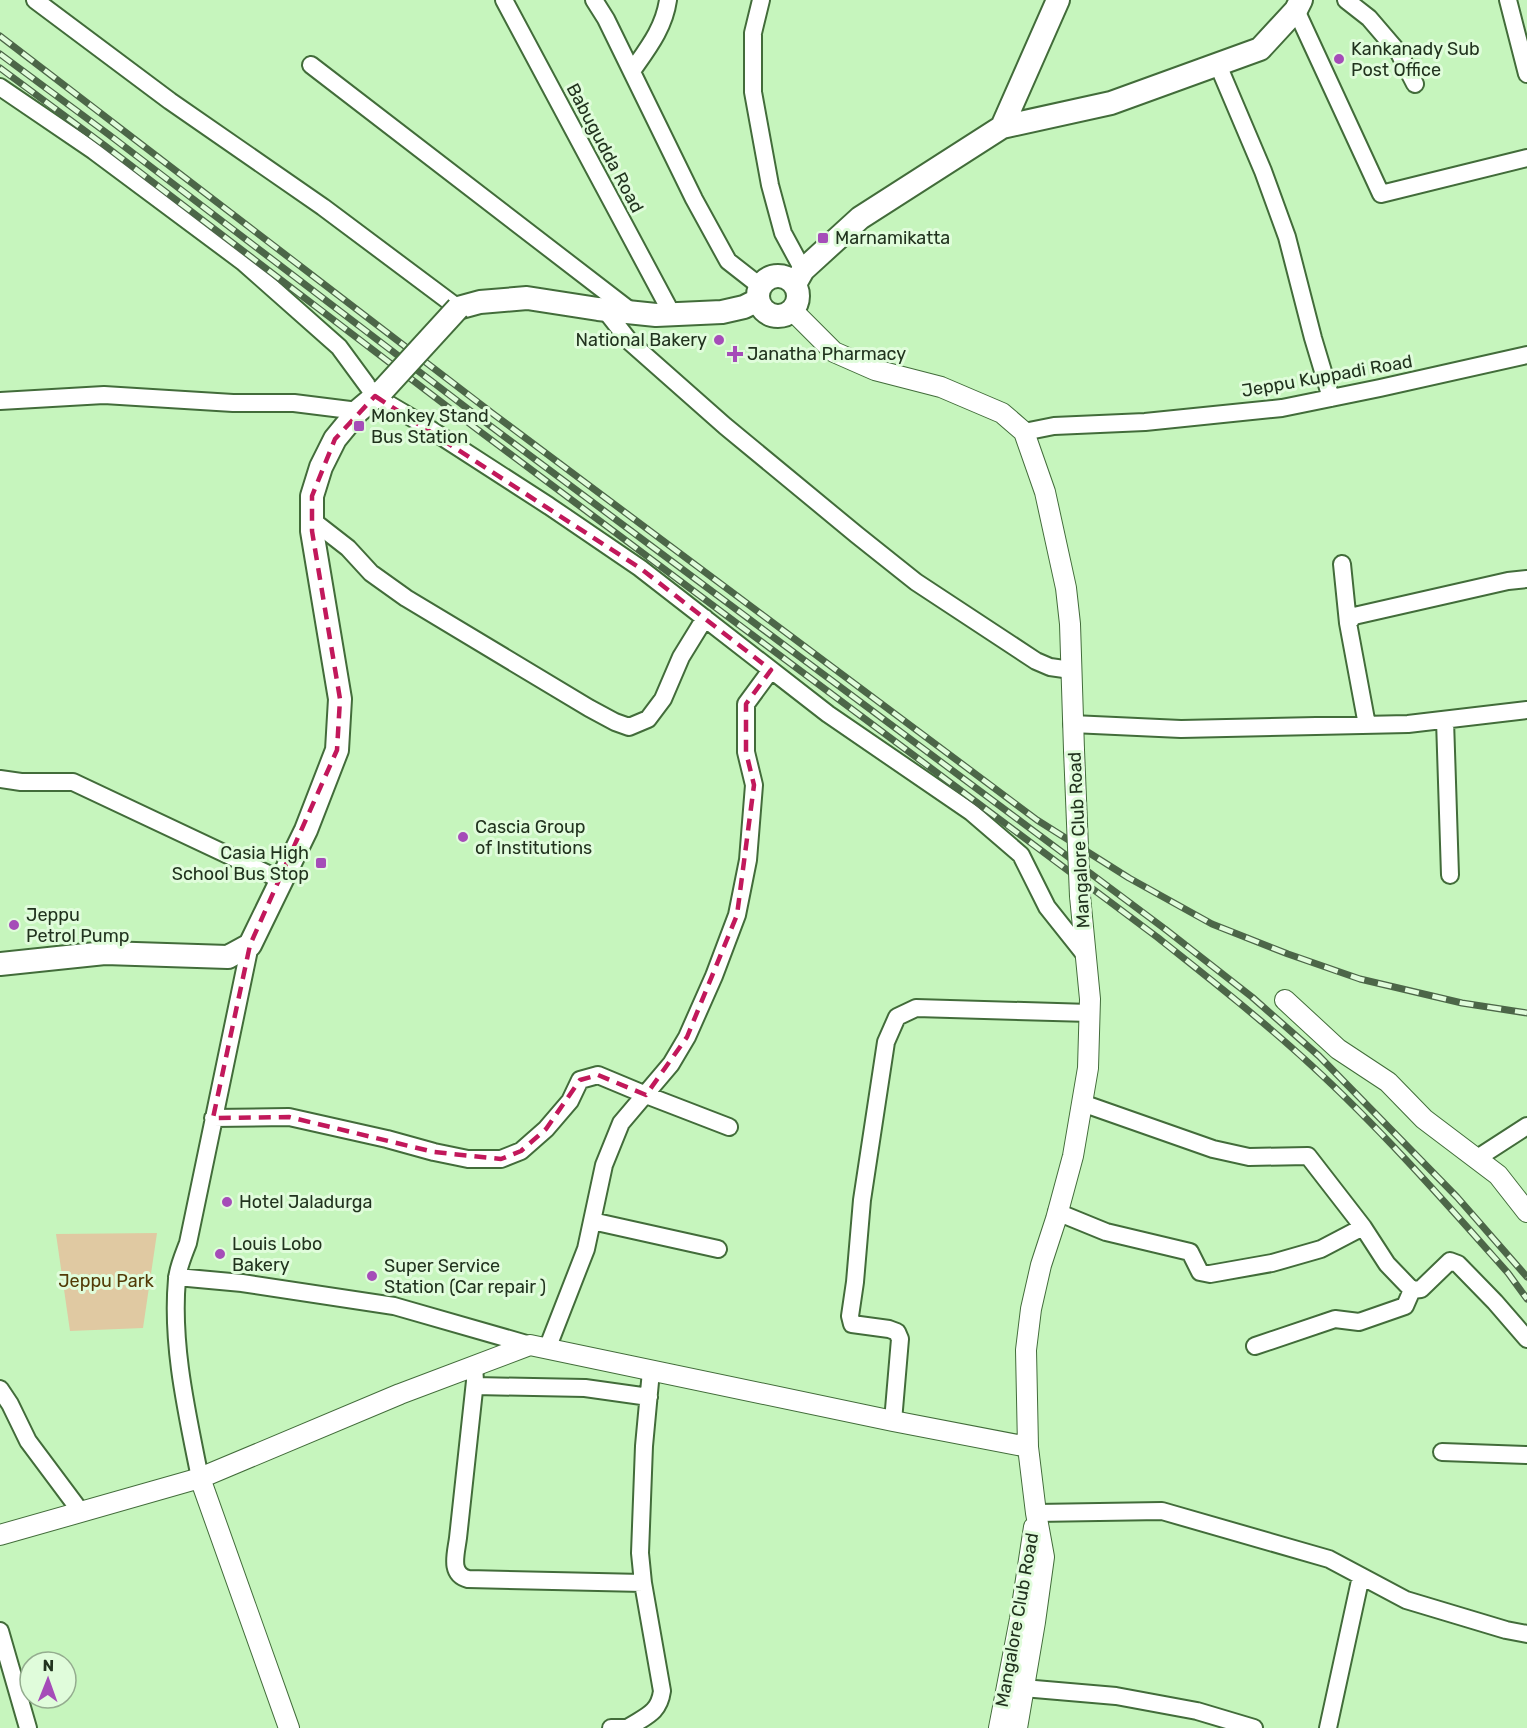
<svg xmlns="http://www.w3.org/2000/svg" width="1527" height="1728" font-family="Rubik,sans-serif">
<style>
.green{fill:#e0c9a2}
.lines{fill:none;stroke-linecap:round;stroke-linejoin:round}
.minor-casing{stroke:#426c3a;stroke-width:20}
.tertiary-casing{stroke:#426c3a;stroke-width:22}
.secondary-casing{stroke:#426c3a;stroke-width:26}
.minor{stroke:#fff;stroke-width:16}
.tertiary{stroke:#fff;stroke-width:20}
.secondary{stroke:#fff;stroke-width:22}
.rail-casing{stroke:#4c6648;stroke-width:7}
.rail{stroke:#e0fcdb;stroke-width:4.5;stroke-dasharray:14;stroke-linecap:butt}
.tertiary-bridge-casing{stroke:#426c3a;stroke-width:22;stroke-linecap:butt}
.secondary-bridge-casing{stroke:#426c3a;stroke-width:26;stroke-linecap:butt}
.tertiary-bridge{stroke:#fff;stroke-width:20}
.secondary-bridge{stroke:#fff;stroke-width:22}
.marked{fill:none;stroke:#c2185b;stroke-width:4.5;stroke-dasharray:12 8;stroke-linejoin:round}
.poi-dot{fill:#a54cb8;stroke:#e0fcdb;stroke-width:2}
.labels{text-anchor:middle;stroke-width:6;stroke-linejoin:round;paint-order:stroke}
.poi-label{font-size:18px;fill:#21331e;stroke:#e0fcdb;text-anchor:start}
.street-label{font-size:18px;fill:#21331e;stroke:#e0fcdb}
.park-label{font-size:18px;fill:#533b07;stroke:#e0fcdb}
</style>
<rect width="100%" height="100%" fill="#c6f5bd"/>
<path class="green" d="M 157,1233 L 143,1328 L 70,1331 L 56,1234 Z"/>
<g class="lines">
<defs>
<path id="minor" d="M 35,0 L 170,101 L 323,207 L 458,308
M 504,0 L 672,314
M 594,0 L 606,19 L 694,199 L 728,261 L 760,286
M 761,0 L 753,33 L 753,92 L 770,185 L 783,233 L 803,270
M 1346,0 L 1369,18 L 1399,53 L 1415,84
M 1508,0 L 1527,74
M 1296,10 L 1381,194 L 1527,158
M 311,65 L 632,312
M 1218,65 L 1263,171 L 1287,237 L 1313,338 L 1331,398
M 632,71 C 648,48 664,28 668,0
M 0,87 L 94,151 L 243,262 L 339,347 L 375,396 L 419,422 L 549,506 L 640,568 L 828,714 L 971,812 L 1021,855 L 1047,907 L 1086,956
M 605,310 L 630,342 L 725,426 L 857,535 L 916,582 L 1036,661 L 1050,667 L 1071,670
M 0,401 L 104,395 L 233,403 L 294,403 L 358,411
M 1024,432 L 1054,426 L 1145,422 L 1282,408 L 1380,388 L 1527,355
M 312,520 L 348,548 L 371,573 L 406,598 L 589,708 L 615,722 L 629,727 L 648,719 L 663,699 L 681,657 L 705,618
M 1342,564 L 1348,623
M 1445,720 L 1450,875
M 1072,724 L 1181,729 L 1408,724 L 1527,710
M 1367,725 L 1348,623 L 1354,616 L 1508,581 L 1527,579
M 0,779 L 21,782 L 73,782 L 281,880
M 1082,1103 L 1213,1149 L 1249,1157 L 1308,1156 L 1363,1227 L 1387,1264 L 1412,1290
M 213,1118 L 289,1117 L 387,1139 L 434,1152 L 468,1159 L 501,1159 L 521,1151 L 546,1129 L 570,1101 L 580,1080 L 598,1075 L 646,1095 L 729,1127
M 1476,1159 L 1527,1126
M 1057,1212 L 1106,1232 L 1190,1252 L 1200,1272 L 1210,1274 L 1272,1263 L 1321,1249 L 1363,1227
M 592,1221 L 718,1249
M 177,1277 L 242,1283 L 394,1306 L 530,1345
M 1412,1290 L 1421,1289 L 1450,1261 L 1458,1264 L 1495,1302 L 1527,1339
M 1255,1346 L 1335,1319 L 1359,1322 L 1405,1306 L 1412,1290
M 547,1349 L 586,1249 L 604,1165 L 621,1123 L 671,1064 L 687,1037 L 714,976 L 737,915 L 748,860 L 754,785 L 746,752 L 746,704 L 771,670
M 474,1366 L 475,1381 L 458,1538 C 456,1554 449,1574 468,1579 L 643,1583
M 475,1386 L 585,1388 L 649,1397
M 0,1389 L 10,1404 L 28,1441 L 81,1512
M 893,1421 L 900,1339 L 897,1332 L 889,1329 L 852,1324 L 850,1316 L 855,1282 L 862,1200 L 886,1042 L 897,1017 L 916,1008 L 1090,1013
M 1442,1452 L 1527,1455
M 200,1478 C 187,1413 171,1345 177,1279 C 178,1267 184,1254 188,1243 L 250,945
M 1036,1513 L 1162,1511 L 1329,1559 L 1406,1600 L 1506,1630 L 1527,1634
M 0,1631 L 28,1728
M 1023,1688 L 1116,1696 L 1197,1711 L 1254,1728
M 629,1727 C 646,1716 659,1713 662,1691 L 643,1583 L 640,1553 L 644,1446 L 651,1371
M 611,1728 L 629,1728
M 1328,1728 L 1361,1576"/>
<path id="tertiary" d="M 793,311 L 834,352 L 875,370 L 941,387 L 1002,413 L 1024,432 L 1045,492 L 1066,588 L 1070,624 L 1074,750
M 1285,1000 L 1338,1049 L 1388,1082 L 1424,1119 L 1498,1175 L 1527,1212
M 200,1478 L 289,1728
M 0,1535 L 200,1478 L 400,1394 L 530,1345 L 893,1421 L 1028,1447
M 999,1728 L 1020,1619 L 1034,1527
M 1017,1728 L 1035,1622 L 1044,1557 L 1036,1513 L 1028,1447 L 1026,1350 L 1031,1309 L 1041,1265 L 1056,1219 L 1073,1156 L 1088,1068 L 1090,999 L 1080,896"/>
<path id="secondary" d="M 1002,127 L 1058,0
M758 296a20 20 0 1 1 40 0a20 20 0 1 1-40 0Z
M 795,284 L 803,270 L 860,218 L 1002,127 L 1111,103 L 1260,49 L 1296,10 L 1301,0
M 458,308 L 480,302 L 527,298 L 598,309 L 656,315 L 722,312 L 744,307 L 758,300
M 0,964 L 105,953 L 228,957 L 250,945 L 306,830 L 337,750 L 340,699 L 312,531 L 312,496 L 321,467 L 335,439 L 358,411 L 383,390"/>
</defs>
<use href="#minor" class="minor-casing"/>
<use href="#tertiary" class="tertiary-casing"/>
<use href="#secondary" class="secondary-casing"/>
<use href="#minor" class="minor"/>
<use href="#tertiary" class="tertiary"/>
<use href="#secondary" class="secondary"/>
<defs>
<path id="rail" d="M 0,36 L 492,413 L 1037,820 L 1129,878 L 1212,924 L 1288,954 L 1360,979 L 1462,1003 L 1527,1013
M 0,54 L 108,134 L 485,422 L 1165,929 L 1252,997 L 1319,1056 L 1457,1197 L 1527,1277
M 0,68 L 104,145 L 478,430 L 1157,937 C 1210,979 1262,1020 1311,1065 C 1382,1130 1445,1202 1508,1273 L 1527,1299"/>
</defs>
<use href="#rail" class="rail-casing"/>
<use href="#rail" class="rail"/>
<defs>
<path id="tertiary-bridge" d="M 1074,750 L 1080,896"/>
<path id="secondary-bridge" d="M 383,390 L 458,308"/>
</defs>
<use href="#tertiary-bridge" class="tertiary-bridge-casing"/>
<use href="#secondary-bridge" class="secondary-bridge-casing"/>
<use href="#tertiary-bridge" class="tertiary-bridge"/>
<use href="#secondary-bridge" class="secondary-bridge"/>
</g>
<path class="marked" d="M 375,396 L 640,568 L 771,670 L 746,704 L 746,752 L 754,785 L 737,915 L 687,1037 L 646,1095 L 598,1075 L 580,1080 L 546,1129 L 521,1151 L 501,1159 L 434,1152 L 289,1117 L 213,1118 L 250,945 L 337,750 L 340,699 L 312,531 L 312,496 L 335,439 Z"/>
<g class="poi-dot">
<circle cx="1339" cy="59" r="6"/>
<rect x="817" y="232" width="12" height="12" rx="3"/>
<circle cx="719" cy="340" r="6"/>
<path d="M732 345h6v6h6v6h-6v6h-6v-6h-6v-6h6z"/>
<rect x="353" y="420" width="12" height="12" rx="3"/>
<circle cx="463" cy="837" r="6"/>
<rect x="315" y="857" width="12" height="12" rx="3"/>
<circle cx="14" cy="925" r="6"/>
<circle cx="227" cy="1202" r="6"/>
<circle cx="220" cy="1254" r="6"/>
<circle cx="372" cy="1276" r="6"/>
</g>
<g class="labels">
<g class="poi-label">
<text x="1351" y="55">Kankanady Sub<tspan x="1351" dy="21">Post Office</tspan></text>
<text x="835" y="244">Marnamikatta</text>
<text x="707" y="346" text-anchor="end">National Bakery</text>
<text x="747" y="360">Janatha Pharmacy</text>
<text x="371" y="422">Monkey Stand<tspan x="371" dy="21">Bus Station</tspan></text>
<text x="475" y="833">Cascia Group<tspan x="475" dy="21">of Institutions</tspan></text>
<text x="309" y="859" text-anchor="end">Casia High<tspan x="309" dy="21">School Bus Stop</tspan></text>
<text x="26" y="921">Jeppu<tspan x="26" dy="21">Petrol Pump</tspan></text>
<text x="239" y="1208">Hotel Jaladurga</text>
<text x="232" y="1250">Louis Lobo<tspan x="232" dy="21">Bakery</tspan></text>
<text x="384" y="1272">Super Service<tspan x="384" dy="21">Station (Car repair )</tspan></text>
</g>
<g class="street-label">
<text transform="translate(605 148) rotate(62)" y="6">Babugudda Road</text>
<text transform="translate(1327 376) rotate(-10)" y="6">Jeppu Kuppadi Road</text>
<text transform="translate(1079 840) rotate(-93)" y="6">Mangalore Club Road</text>
<text transform="translate(1017 1620) rotate(-80)" y="6">Mangalore Club Road</text>
</g>
<g class="park-label">
<text x="106" y="1287">Jeppu Park</text>
</g>
</g>
<g transform="translate(48 1680) rotate(1)"><circle r="28" fill="#e0fcdb" stroke="#94ac8f" stroke-width="1.5"/>
<path d="M0-4.5L10 22L0 15L-10 22Z" fill="#a54cb8"/>
<text y="-9" font-size="16" font-weight="bold" text-anchor="middle" fill="#21331e">N</text>
</g>
</svg>
